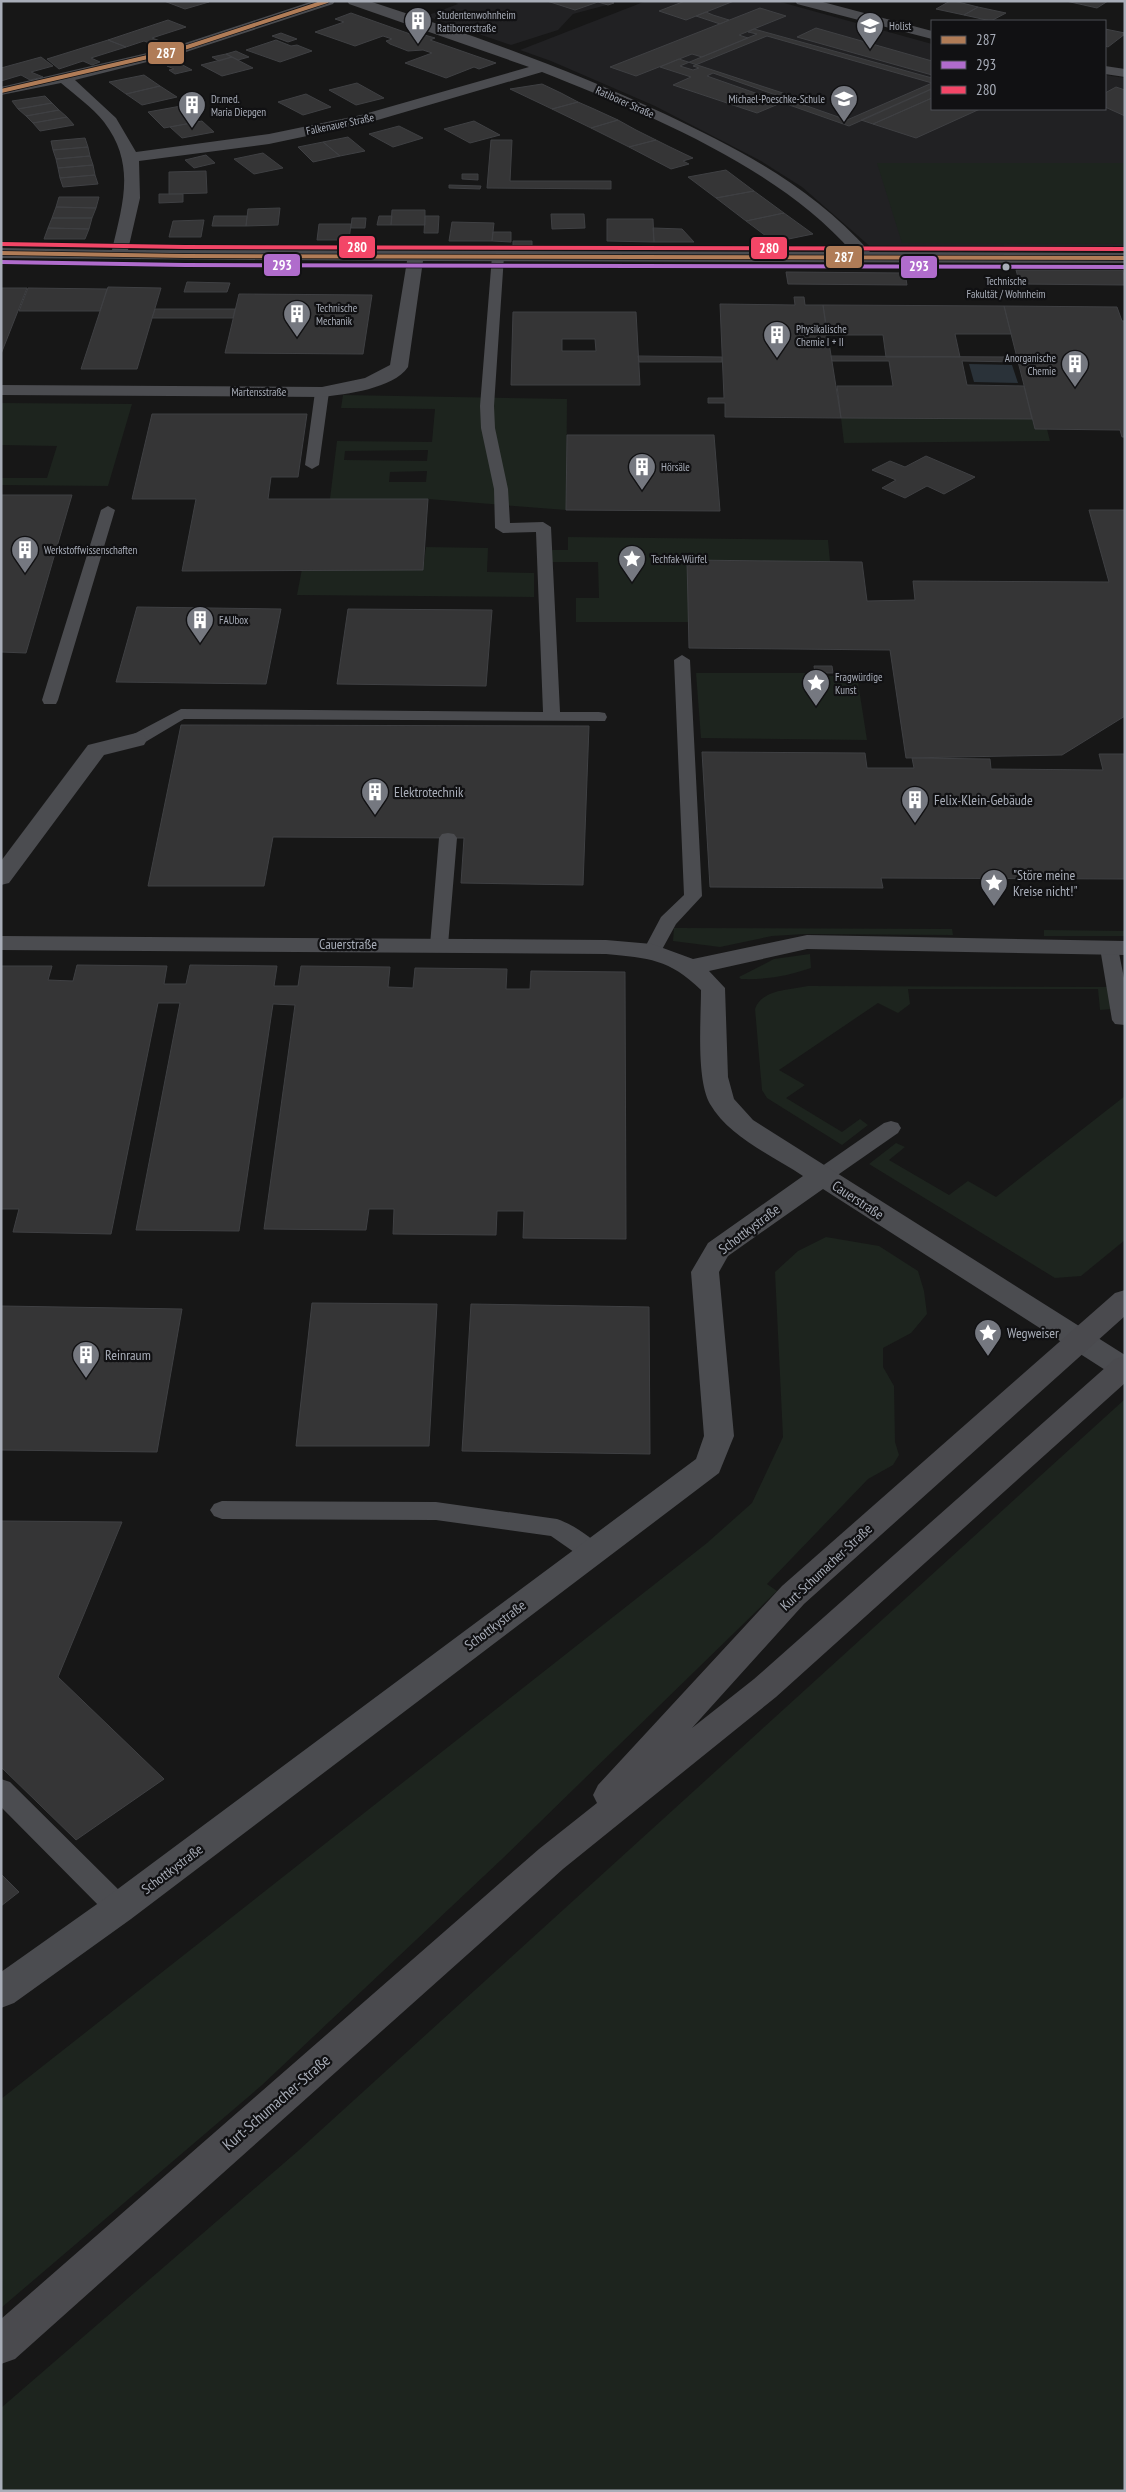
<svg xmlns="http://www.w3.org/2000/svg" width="1126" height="2492" font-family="'PT Sans Narrow',sans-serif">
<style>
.built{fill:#212123}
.green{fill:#1d241e;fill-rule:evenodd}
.water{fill:#2a3239}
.building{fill:#353536;stroke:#3f4043;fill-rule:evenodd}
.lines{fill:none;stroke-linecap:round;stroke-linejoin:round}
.lane{fill:#4b4c50;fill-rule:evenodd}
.street{fill:#4b4c50;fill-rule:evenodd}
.secondary{fill:#4a4a4e;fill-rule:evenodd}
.bus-1-casing{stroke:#111113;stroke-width:5.5}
.bus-2-casing{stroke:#111113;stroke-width:5.5}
.bus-3-casing{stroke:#111113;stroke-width:5.5}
.bus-1{stroke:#b07c57;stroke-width:4}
.bus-2{stroke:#b06ccc;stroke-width:4}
.bus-3{stroke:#f34667;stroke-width:4}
.bus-dot{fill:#a8adb8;stroke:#111113;stroke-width:2}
.labels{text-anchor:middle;stroke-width:4.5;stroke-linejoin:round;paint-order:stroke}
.far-poi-label{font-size:11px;fill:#a8adb8;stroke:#111113;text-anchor:start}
.far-street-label{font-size:11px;fill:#a8adb8;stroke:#111113}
.far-bus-label{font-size:11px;fill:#a8adb8;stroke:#111113}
.poi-label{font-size:14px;fill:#a8adb8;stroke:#111113;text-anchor:start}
.street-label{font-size:14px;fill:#a8adb8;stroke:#111113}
.near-street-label{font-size:16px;fill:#a8adb8;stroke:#111113}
.line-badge{stroke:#111113;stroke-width:2}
.badge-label{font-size:14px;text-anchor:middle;font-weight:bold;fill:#fff}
</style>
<rect width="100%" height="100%" fill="#171717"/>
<path class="built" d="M 452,1 L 610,1 L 614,3 L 573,14 L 558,30 L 511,45 L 426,16 L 458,4 Z
M 646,1 L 777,1 L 932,44 L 932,109 L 1105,109 L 1105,75 L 1125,78 L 1125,248 L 873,249 L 802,187 L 761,161 L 655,106 L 551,61 L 520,50 Z"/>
<path class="green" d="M 877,163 L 1125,163 L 1125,244 L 902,243 Z
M 343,395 L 567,399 L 566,510 L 428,499 L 330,499 L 337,441 L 432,442 L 435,409 L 341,408 ZM 428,450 L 427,461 L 344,460 L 345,451 ZM 427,471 L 426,482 L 389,482 L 390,472 Z
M 1,403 L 132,404 L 108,486 L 1,485 L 1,478 L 47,478 L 57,446 L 1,445 Z
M 841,418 L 1032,419 L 1035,429 L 1047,429 L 1050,441 L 844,443 Z
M 568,537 L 828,540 L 830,562 L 687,560 L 689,622 L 576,622 L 576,598 L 599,598 L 598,562 L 551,562 L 551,550 L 568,550 Z
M 426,547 L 488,548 L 487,572 L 534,573 L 534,597 L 297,595 L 302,569 L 423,570 Z
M 696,673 L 804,673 L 813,676 L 857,676 L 867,740 L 701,738 Z
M 674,928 L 952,929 L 953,935 L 805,934 L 772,936 L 720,947 L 673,941 Z
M 1044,930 L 1125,931 L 1125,936 L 1044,936 Z
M 810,954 L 811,968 C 788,976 765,980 741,979 L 739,977 L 774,959 Z
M 808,986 L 1107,987 L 1112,1009 L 1100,1010 L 1098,989 L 908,989 L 910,1004 L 898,1013 L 878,1003 L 779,1070 L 805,1085 L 786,1098 L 842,1132 L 860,1119 L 868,1125 L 842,1145 L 767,1098 L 762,1090 L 755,1009 C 762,989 790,990 808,986 Z
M 1125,1096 L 1125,1240 L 1081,1276 L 1055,1278 L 869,1164 L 896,1143 L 905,1147 L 889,1160 L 949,1195 L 968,1181 L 996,1197 Z
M 826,1237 L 879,1246 L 918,1271 L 924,1291 L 927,1314 L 911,1333 L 883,1348 L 883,1367 L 894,1386 L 895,1442 L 899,1455 L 893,1465 L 868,1479 L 767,1584 L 777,1591 L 502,1859 L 262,2085 L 1,2308 L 1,2099 L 707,1543 L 752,1503 L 783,1437 L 775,1272 L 798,1251 Z
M 1125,1399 L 1125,2491 L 1,2491 L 1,2408 L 298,2151 Z"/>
<path class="water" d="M 969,364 L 1012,365 L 1018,383 L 974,382 Z"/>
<path class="building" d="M 164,1 L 207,1 L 209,2 L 185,9 Z
M 547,1 L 610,1 L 614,3 L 608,5 L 598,2 L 575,10 Z
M 685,1 L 734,1 L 686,20 L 659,11 Z
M 950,1 L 954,1 L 978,7 L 964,15 L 936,9 Z
M 1066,1 L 1108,1 L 1097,8 Z
M 978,7 L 1006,13 L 991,21 L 964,15 Z
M 760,8 L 786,16 L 739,35 L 748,38 L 702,57 L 692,54 L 636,76 L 610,67 Z
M 706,12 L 713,15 L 729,20 L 720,24 L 696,16 Z
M 351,13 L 413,35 L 418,33 L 435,38 L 430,40 L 496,63 L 479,69 L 474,67 L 446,78 L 405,63 L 432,53 L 423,50 L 408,51 L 390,44 L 386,41 L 392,39 L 383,36 L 355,46 L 315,32 L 344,22 L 335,19 Z
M 168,20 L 186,27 L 152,38 L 163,42 L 155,45 L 144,41 L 126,47 L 108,40 Z
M 816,28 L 932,61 L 932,75 L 797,37 Z
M 754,29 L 932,78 L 932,89 L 849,126 L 707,76 L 713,73 L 847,120 L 932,83 L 767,36 L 693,66 L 699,68 L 693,70 L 680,66 L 757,34 L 748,32 Z
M 1105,29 L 1125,33 L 1125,34 L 1108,47 L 1105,46 Z
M 281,33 L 297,39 L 288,42 L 272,36 Z
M 108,40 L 126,47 L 91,58 L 100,62 L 92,65 L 83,61 L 59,69 L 47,59 Z
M 276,40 L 291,46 L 297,45 L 312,51 L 280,62 L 246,50 Z
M 236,51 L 238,52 L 249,57 L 238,60 L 226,54 Z
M 226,54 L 232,57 L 219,61 L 212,57 Z
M 41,57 L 53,66 L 31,72 L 43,77 L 30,80 L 21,75 L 1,81 L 1,68 Z
M 232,57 L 253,68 L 222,76 L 201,65 Z
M 679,59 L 795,97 L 757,113 L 673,85 L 691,77 L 660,67 Z
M 179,63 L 192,70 L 175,74 L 169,70 L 174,69 L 167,66 Z
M 144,75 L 160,86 L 126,94 L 109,82 Z
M 357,83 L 384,98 L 356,105 L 329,90 Z
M 542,84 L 561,93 L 578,102 L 552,109 L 510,89 Z
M 160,86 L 177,97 L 142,105 L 126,94 Z
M 1116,87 L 1125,90 L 1125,116 L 1105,107 L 1105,93 Z
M 931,89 L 932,98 L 873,124 L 861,120 Z
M 306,94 L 331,107 L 303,115 L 278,102 Z
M 45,96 L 52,103 L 18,109 L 12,101 Z
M 932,98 L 932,109 L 980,109 L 916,138 L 873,124 Z
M 578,102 L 594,109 L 618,120 L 591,128 L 552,109 Z
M 52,103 L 59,110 L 26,116 L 18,109 Z
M 181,106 L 197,122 L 164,128 L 148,112 Z
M 59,110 L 67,117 L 33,123 L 26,116 Z
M 67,117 L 74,125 L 40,131 L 33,123 Z
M 618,120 L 636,130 L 656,140 L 629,147 L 591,128 Z
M 202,121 L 214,132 L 182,138 L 170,127 Z
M 474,121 L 500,135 L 470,143 L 444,129 Z
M 399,126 L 423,138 L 393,147 L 369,134 Z
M 348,137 L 365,151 L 340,156 L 323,142 Z
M 85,138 L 88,147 L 53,150 L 51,141 Z
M 491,140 L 512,140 L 510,181 L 611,181 L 611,189 L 487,188 Z
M 656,140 L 670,147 L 693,158 L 683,161 L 689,164 L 671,169 L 629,147 Z
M 323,142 L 340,156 L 313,162 L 298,147 Z
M 88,147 L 90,156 L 56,159 L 53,150 Z
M 263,153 L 283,168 L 254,174 L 234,159 Z
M 206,155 L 215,163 L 194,168 L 185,160 Z
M 90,156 L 93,165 L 58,168 L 56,159 Z
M 93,165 L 95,175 L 60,178 L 58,168 Z
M 726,170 L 754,191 L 716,198 L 688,177 Z
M 206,171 L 207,193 L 169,194 L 169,172 Z
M 462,174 L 478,174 L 478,180 L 462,179 Z
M 95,175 L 98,184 L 63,187 L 60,178 Z
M 449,185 L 481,186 L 480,189 L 449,188 Z
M 754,191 L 784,213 L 746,221 L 716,198 Z
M 159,194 L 183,194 L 183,202 L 159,203 Z
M 59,197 L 99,197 L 96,208 L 56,207 Z
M 56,207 L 96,208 L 92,218 L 52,218 Z
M 280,208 L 278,225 L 246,226 L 248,209 Z
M 392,210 L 425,210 L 425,225 L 391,225 Z
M 784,213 L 813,234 L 774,242 L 746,221 Z
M 551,214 L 584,214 L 585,228 L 552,229 Z
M 214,216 L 247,216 L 246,226 L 212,226 Z
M 379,216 L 392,216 L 391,225 L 377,225 Z
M 425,216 L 439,216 L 438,233 L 424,233 Z
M 52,218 L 92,218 L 89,229 L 48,228 Z
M 352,218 L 366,218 L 365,228 L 351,228 Z
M 607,219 L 653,219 L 654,242 L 607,241 Z
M 204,220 L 201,237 L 169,237 L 173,221 Z
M 452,222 L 494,223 L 492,241 L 449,241 Z
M 319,224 L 351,224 L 349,240 L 317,240 Z
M 48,228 L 89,229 L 85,239 L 44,239 Z
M 653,228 L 682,229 L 694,242 L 654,242 Z
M 493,232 L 511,232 L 511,242 L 492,241 Z
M 513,241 L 532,241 L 532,247 L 513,247 Z
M 1016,270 L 1123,270 L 1125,285 L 1020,284 Z
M 786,272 L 905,273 L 907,285 L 788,284 Z
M 187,282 L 230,283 L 227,292 L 184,292 Z
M 108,287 L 161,288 L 137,369 L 81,369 Z
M 1,288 L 27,288 L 1,354 Z
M 28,288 L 107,289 L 100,311 L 19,311 Z
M 239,294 L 372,295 L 363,354 L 225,353 Z
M 794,297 L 804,297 L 805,305 L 823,305 L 841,418 L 725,417 L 725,403 L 708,403 L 708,398 L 724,398 L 720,304 L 795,305 Z
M 823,305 L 1004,306 L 1011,334 L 955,334 L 960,357 L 886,357 L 883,335 L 827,335 Z
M 1004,306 L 1117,307 L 1122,321 L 1125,321 L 1125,437 L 1122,437 L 1120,430 L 1035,429 Z
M 155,309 L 235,309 L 233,318 L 152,318 Z
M 513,312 L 636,312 L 640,385 L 511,385 ZM 562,339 L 595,339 L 596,351 L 562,351 Z
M 638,356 L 722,357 L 722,362 L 639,362 Z
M 831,356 L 1017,357 L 1018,362 L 962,361 L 967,385 L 1024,386 L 1032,419 L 841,418 L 837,386 L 893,386 L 889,361 L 832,361 Z
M 152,414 L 307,414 L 298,477 L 271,477 L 268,499 L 428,499 L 423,570 L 182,571 L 196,499 L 132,499 Z
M 567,435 L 714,435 L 720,511 L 566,510 Z
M 926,456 L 975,477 L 944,494 L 927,486 L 905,498 L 882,488 L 896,480 L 872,470 L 890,461 L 905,467 Z
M 1,495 L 72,495 L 26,653 L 1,652 Z
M 1089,510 L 1125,510 L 1125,716 L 1062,755 L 906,758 L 890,650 L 689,648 L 687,560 L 862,562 L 867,601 L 915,600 L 913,581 L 1109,582 Z
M 137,607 L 281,609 L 266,684 L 116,682 Z
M 348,609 L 492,610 L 486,686 L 337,684 Z
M 814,666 L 832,666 L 833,673 L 815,673 Z
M 181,725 L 589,726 L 583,885 L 461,883 L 464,838 L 273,837 L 264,886 L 148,886 Z
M 702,752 L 865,753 L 867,768 L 914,768 L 912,758 L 990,759 L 991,769 L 1103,770 L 1099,754 L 1125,754 L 1125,879 L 881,878 L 883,888 L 710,887 Z
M 77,965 L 167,966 L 164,984 L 186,984 L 190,965 L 277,966 L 274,986 L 298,986 L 301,966 L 390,967 L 388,987 L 413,988 L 415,968 L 507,969 L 506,989 L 530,989 L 531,971 L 625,972 L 626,1239 L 523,1238 L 524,1211 L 497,1211 L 496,1235 L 393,1234 L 394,1209 L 369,1209 L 366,1230 L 264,1229 L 295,1005 L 273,1004 L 239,1231 L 136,1230 L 180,1003 L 158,1003 L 111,1234 L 13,1232 L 19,1209 L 1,1209 L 1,966 L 52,966 L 48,980 L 73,981 Z
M 312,1303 L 437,1304 L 429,1446 L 296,1446 Z
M 471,1304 L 649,1307 L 650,1454 L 462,1451 Z
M 1,1306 L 182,1309 L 157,1452 L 1,1450 Z
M 1,1521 L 122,1522 L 58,1677 L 164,1779 L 76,1840 L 1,1767 Z
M 1,1874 L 19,1892 L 1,1906 Z"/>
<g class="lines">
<path class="lane" d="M 498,252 L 504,256 L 494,406 L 495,428 L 508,489 L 510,523 L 543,522 L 551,527 L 560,712 L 599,712 L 605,713 L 607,717 L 605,721 L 184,719 L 142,744 L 130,744 L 128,740 L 130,736 L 181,709 L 543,712 L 536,532 L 503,533 L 495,528 L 494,489 L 481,428 L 480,406 L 492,256 Z
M 322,388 L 329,392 L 319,465 L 312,469 L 305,465 L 315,392 Z
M 108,506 L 115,510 L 58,700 L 56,704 L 44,704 L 42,700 L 101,510 Z
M 682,655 L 690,660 L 702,896 L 676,924 L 659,955 L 645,955 L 643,951 L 661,917 L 684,895 L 674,660 Z
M 448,833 L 454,834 L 457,838 L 448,945 L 446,949 L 432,949 L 430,945 L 439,838 L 442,834 Z
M 1109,942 L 1116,944 L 1118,948 L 1125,983 L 1125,1025 L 1115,1024 L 1112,1020 L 1100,948 L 1102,944 Z
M 891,1121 L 898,1123 L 901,1128 L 898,1133 L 829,1181 L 822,1183 L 815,1181 L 812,1176 L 815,1171 L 884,1123 Z
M 222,1501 L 436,1502 L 557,1519 C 572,1524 596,1539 604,1553 L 600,1559 L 592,1562 L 584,1559 L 551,1536 L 436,1520 L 222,1519 L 214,1516 L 210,1510 L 214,1504 Z
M 1,1779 L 10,1782 L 129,1900 L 132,1908 L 129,1916 L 119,1920 L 109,1916 L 1,1807 Z"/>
<path class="street" d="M 313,1 L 335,1 L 333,4 L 183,53 L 75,80 L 116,118 L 136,152 L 269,134 L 361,115 L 529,67 L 349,4 L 347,1 L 369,1 C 470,34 569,69 665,114 C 743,151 812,187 870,252 L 1125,253 L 1125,263 L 423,261 L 408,367 C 393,389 346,394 322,397 L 1,395 L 1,385 L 322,387 L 365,378 L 390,365 L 407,261 L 1,258 L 1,248 L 112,250 C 123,203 136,164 104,122 C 92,107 75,95 61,83 L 1,95 L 1,87 L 173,47 ZM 542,72 C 646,113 778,167 852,252 L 128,250 L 140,198 L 139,161 L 269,144 L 364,124 Z
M 795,1 L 819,1 L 932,31 L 932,39 L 797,4 Z
M 1105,66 L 1125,69 L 1125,77 L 1105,74 Z
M 136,733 L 144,735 L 147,740 L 144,745 L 104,755 L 9,883 L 1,885 L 1,861 L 88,745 Z
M 807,935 L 1125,941 L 1125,955 L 807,949 L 709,971 L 725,988 L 728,1077 L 734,1099 L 753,1120 L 1125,1355 L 1125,1378 L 1113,1375 L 823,1189 L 728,1256 L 719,1272 L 734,1436 L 719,1473 L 131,1919 L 14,2003 L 1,2008 L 1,1972 L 107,1897 L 696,1459 L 704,1436 L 691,1272 L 708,1243 L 803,1176 C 773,1156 729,1137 710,1104 C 696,1079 701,1020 701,990 C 669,959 649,958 606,954 L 1,950 L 1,936 L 606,940 L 652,944 L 693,959 Z"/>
<path class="secondary" d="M 1125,1290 L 1125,1316 L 804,1604 L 692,1728 L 754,1679 L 1115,1359 L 1125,1356 L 1125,1383 L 776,1697 L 563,1869 L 15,2359 L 1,2364 L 1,2319 L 539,1849 L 597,1803 L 593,1795 L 598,1785 L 782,1586 L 1115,1293 Z"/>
<defs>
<path id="bus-1" d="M 1,91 L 178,50 L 327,1
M 1,253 L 185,256 L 1125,258"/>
<path id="bus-2" d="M 1,262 L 185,265 L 1125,267"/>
<path id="bus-3" d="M 1,244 L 185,247 L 1125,249"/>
</defs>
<use href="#bus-1" class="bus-1-casing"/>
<use href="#bus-2" class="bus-2-casing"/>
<use href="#bus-3" class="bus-3-casing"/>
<use href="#bus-1" class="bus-1"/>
<use href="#bus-2" class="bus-2"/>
<use href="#bus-3" class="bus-3"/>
</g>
<defs>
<symbol id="building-pin" viewBox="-11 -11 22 30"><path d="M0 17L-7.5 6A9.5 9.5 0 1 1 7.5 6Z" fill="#757880" stroke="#111113"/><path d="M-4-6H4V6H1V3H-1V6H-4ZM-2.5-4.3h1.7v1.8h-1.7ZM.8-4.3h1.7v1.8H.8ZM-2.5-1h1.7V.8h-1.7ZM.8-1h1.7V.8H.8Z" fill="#fff"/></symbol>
<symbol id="school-pin" viewBox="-11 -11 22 30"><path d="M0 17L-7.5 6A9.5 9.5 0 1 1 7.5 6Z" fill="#757880" stroke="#111113"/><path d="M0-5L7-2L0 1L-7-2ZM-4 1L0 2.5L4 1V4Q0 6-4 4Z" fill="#fff"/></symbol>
<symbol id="sight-pin" viewBox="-11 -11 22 30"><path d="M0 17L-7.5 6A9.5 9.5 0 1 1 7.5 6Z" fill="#757880" stroke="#111113"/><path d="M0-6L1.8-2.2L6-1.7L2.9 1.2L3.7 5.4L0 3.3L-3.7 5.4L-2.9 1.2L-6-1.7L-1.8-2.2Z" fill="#fff"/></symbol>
</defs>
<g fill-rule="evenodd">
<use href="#building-pin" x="402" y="5" width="32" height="43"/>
<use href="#school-pin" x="854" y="10" width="32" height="43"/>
<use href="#school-pin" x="828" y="83" width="32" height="43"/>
<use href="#building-pin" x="176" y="89" width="32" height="43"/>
<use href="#building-pin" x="281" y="298" width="32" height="43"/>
<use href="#building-pin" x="761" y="319" width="32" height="43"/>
<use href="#building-pin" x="1059" y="348" width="32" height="43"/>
<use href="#building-pin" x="626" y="451" width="32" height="43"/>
<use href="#building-pin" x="9" y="534" width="32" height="43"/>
<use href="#sight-pin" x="616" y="543" width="32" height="43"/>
<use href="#building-pin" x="184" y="604" width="32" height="43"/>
<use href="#sight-pin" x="800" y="667" width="32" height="43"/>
<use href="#building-pin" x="359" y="776" width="32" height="43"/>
<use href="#building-pin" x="899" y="784" width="32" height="43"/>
<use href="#sight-pin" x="978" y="867" width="32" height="43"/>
<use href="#sight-pin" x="972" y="1317" width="32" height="43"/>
<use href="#building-pin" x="70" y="1339" width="32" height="43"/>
</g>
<circle class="bus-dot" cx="1006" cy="267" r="4.5"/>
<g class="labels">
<g class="far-poi-label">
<text x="437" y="19">Studentenwohnheim<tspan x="437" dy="13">Ratiborerstraße</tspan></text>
<text x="889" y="30">Holist</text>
<text x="211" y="103">Dr.med.<tspan x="211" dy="13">Maria Diepgen</tspan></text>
<text x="825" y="103" text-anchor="end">Michael-Poeschke-Schule</text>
<text x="316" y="312">Technische<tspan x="316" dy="13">Mechanik</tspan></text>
<text x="796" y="333">Physikalische<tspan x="796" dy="13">Chemie I + II</tspan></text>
<text x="1056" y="362" text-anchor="end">Anorganische<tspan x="1056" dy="13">Chemie</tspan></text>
<text x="661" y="471">Hörsäle</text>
<text x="44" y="554">Werkstoffwissenschaften</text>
<text x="651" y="563">Techfak-Würfel</text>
<text x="219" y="624">FAUbox</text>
<text x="835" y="681">Fragwürdige<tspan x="835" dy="13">Kunst</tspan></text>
</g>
<g class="far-street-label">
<text transform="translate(625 102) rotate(24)" y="4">Ratiborer Straße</text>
<text transform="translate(340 124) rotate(-12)" y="4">Falkenauer Straße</text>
<text x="259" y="396">Martensstraße</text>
</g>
<g class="far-bus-label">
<text x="1006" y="285">Technische<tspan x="1006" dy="13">Fakultät / Wohnheim</tspan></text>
</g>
<g class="poi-label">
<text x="394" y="797">Elektrotechnik</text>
<text x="934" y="805">Felix-Klein-Gebäude</text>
<text x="1013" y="880">"Störe meine<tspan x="1013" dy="16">Kreise nicht!"</tspan></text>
<text x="1007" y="1338">Wegweiser</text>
<text x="105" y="1360">Reinraum</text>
</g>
<g class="street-label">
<text x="348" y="949">Cauerstraße</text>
<text transform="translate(858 1200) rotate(33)" y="5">Cauerstraße</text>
<text transform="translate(749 1229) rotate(-37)" y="5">Schottkystraße</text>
<text transform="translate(826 1567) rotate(-43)" y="5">Kurt-Schumacher-Straße</text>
<text transform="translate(495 1625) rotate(-37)" y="5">Schottkystraße</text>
<text transform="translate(172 1869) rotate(-37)" y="5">Schottkystraße</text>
</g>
<g class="near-street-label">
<text transform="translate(276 2102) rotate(-41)" y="6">Kurt-Schumacher-Straße</text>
</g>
</g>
<g class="line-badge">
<rect x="147" y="41" width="38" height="24" rx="5" fill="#b07c57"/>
<rect x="338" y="235" width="38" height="24" rx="5" fill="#f34667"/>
<rect x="750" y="236" width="38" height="24" rx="5" fill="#f34667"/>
<rect x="825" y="245" width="38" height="24" rx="5" fill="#b07c57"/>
<rect x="263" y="253" width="38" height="24" rx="5" fill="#b06ccc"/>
<rect x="900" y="255" width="38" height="24" rx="5" fill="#b06ccc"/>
</g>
<g class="badge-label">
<text x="166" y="58">287</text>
<text x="357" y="252">280</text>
<text x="769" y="253">280</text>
<text x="844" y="262">287</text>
<text x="282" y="270">293</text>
<text x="919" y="271">293</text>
</g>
<rect width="1126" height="2492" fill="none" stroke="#a8adb8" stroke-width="5"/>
<rect x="931" y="20" width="175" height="90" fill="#111113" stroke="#4d4f55"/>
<rect x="941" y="36" width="25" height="8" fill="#b07c57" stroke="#4d4f55"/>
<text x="976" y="45" font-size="15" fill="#a8adb8">287</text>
<rect x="941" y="61" width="25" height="8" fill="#b06ccc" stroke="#4d4f55"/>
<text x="976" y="70" font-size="15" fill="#a8adb8">293</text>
<rect x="941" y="86" width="25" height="8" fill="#f34667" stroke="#4d4f55"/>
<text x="976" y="95" font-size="15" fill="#a8adb8">280</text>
</svg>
